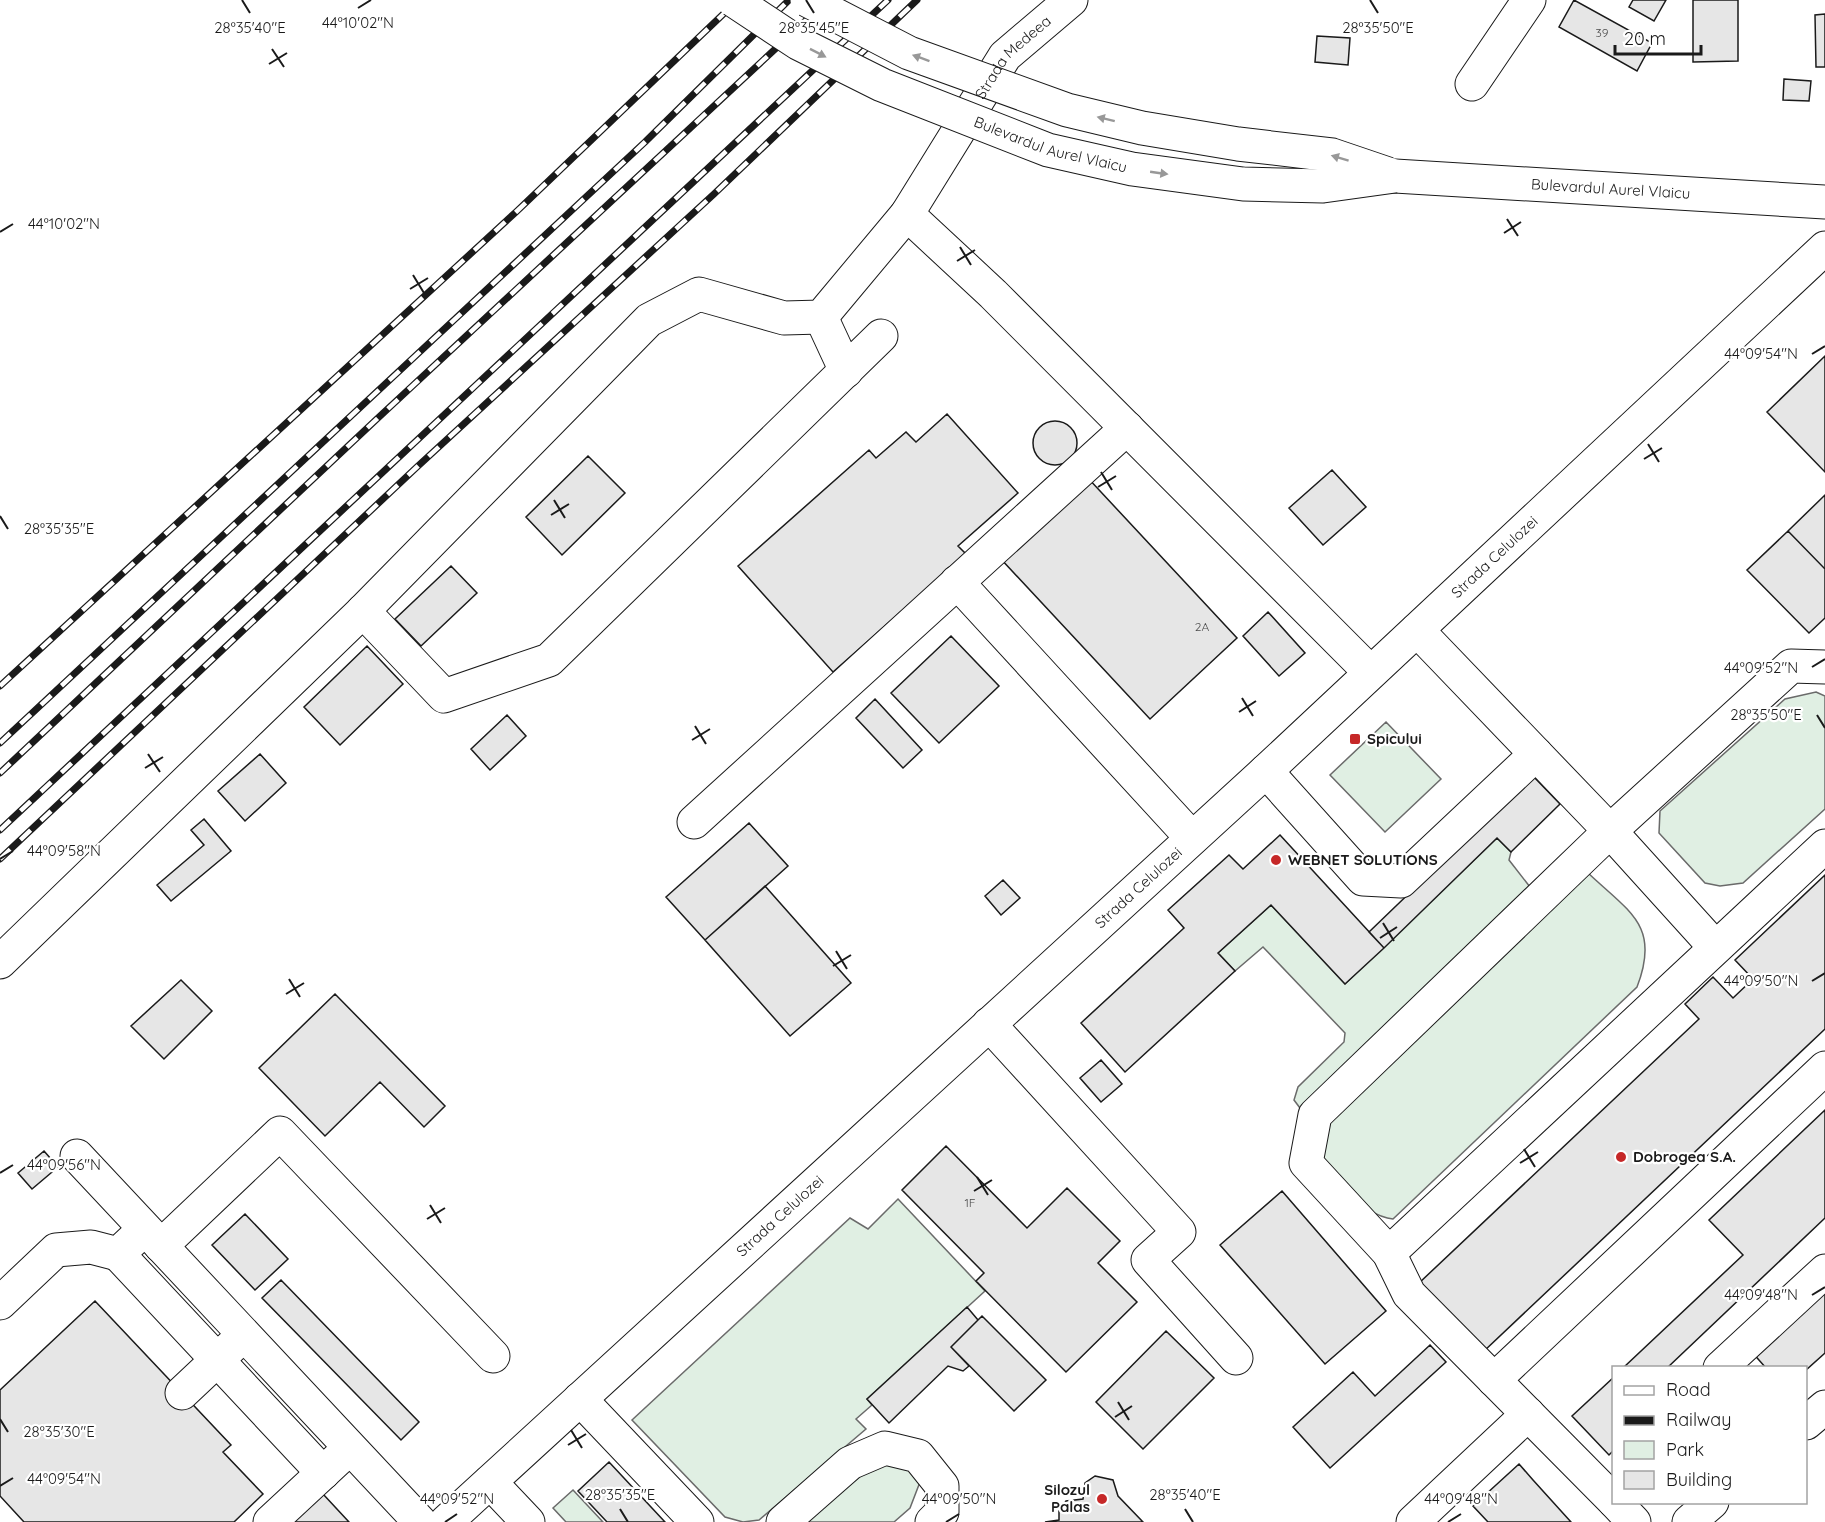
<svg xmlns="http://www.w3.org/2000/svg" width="1825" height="1522" font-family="Quicksand,sans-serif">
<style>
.green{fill:#e0efe3;stroke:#6a6a6a;stroke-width:1.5}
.building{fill:#e6e6e6;stroke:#1a1a1a;stroke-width:1.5}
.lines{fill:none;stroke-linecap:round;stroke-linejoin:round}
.minor-casing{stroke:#1a1a1a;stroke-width:35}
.major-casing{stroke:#1a1a1a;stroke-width:35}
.minor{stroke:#fff;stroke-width:33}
.major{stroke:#fff;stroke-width:33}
.rail-casing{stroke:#1a1a1a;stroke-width:7}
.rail{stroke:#fff;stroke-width:4.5;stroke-dasharray:14;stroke-linecap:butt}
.major-bridge-casing{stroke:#1a1a1a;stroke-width:35;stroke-linecap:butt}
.major-bridge{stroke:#fff;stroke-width:33}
.oneway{fill:#989898}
.ticks{fill:none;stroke:#1a1a1a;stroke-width:2}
.poi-dot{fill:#c62828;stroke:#fff;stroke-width:2}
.labels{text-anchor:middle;stroke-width:4.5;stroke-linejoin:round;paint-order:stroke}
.number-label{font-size:12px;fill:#4d4d4d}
.street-label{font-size:15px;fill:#1a1a1a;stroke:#fff}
.poi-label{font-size:15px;font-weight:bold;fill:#1a1a1a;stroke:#fff;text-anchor:start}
.ticks-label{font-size:15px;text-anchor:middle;fill:#1a1a1a;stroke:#fff;stroke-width:4.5;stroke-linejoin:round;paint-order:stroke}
</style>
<rect width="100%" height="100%" fill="#fff"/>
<path class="green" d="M 1816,692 L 1825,696 L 1825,809 L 1743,883 L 1720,886 L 1705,883 L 1659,833 L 1660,811 L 1785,699 Z
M 1386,722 L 1441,779 L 1385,832 L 1330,775 Z
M 1497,838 L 1511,852 L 1509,860 L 1530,887 L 1311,1104 L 1300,1108 L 1294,1100 L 1298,1087 L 1344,1042 L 1345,1033 L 1263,947 L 1235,971 L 1218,953 L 1271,905 L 1345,984 Z
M 1587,872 C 1629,912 1661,925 1637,987 L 1393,1219 C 1363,1216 1314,1168 1319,1136 C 1320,1132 1323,1127 1324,1123 Z
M 898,1199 L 985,1291 L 867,1399 L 872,1405 L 856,1419 L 866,1429 L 759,1520 L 743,1522 L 725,1517 L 632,1420 L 850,1218 L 868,1229 Z
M 880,1461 L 915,1470 L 920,1482 L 910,1508 L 894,1522 L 802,1522 Z
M 573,1490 L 603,1522 L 566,1522 L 553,1508 Z"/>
<path class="building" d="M 1574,0 L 1652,43 L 1637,71 L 1559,27 Z
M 1633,0 L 1666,0 L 1654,21 L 1629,7 Z
M 1693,0 L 1738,0 L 1738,61 L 1693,62 Z
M 1825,14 L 1825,67 L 1816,67 L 1815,15 Z
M 1317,36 L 1350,38 L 1348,65 L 1315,62 Z
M 1784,79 L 1811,81 L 1809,101 L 1783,100 Z
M 1825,356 L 1825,472 L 1767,412 Z
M 947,414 L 1018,493 L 958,546 L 966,554 L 833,672 L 738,566 L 869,450 L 876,458 L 906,432 L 916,442 Z
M1033 443a22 22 0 1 1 44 0a22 22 0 1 1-44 0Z
M 588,456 L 625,493 L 562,555 L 526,517 Z
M 1332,470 L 1366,507 L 1323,545 L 1289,508 Z
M 1087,477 L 1237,638 L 1150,719 L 1000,558 Z
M 1825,495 L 1825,569 L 1788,531 Z
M 1788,531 L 1825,569 L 1825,618 L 1809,633 L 1747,570 Z
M 451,566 L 477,593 L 421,646 L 395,619 Z
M 1268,612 L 1305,653 L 1279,676 L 1243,636 Z
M 951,636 L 999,686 L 939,743 L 891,693 Z
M 367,646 L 403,684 L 340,745 L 304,707 Z
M 875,699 L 922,750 L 903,768 L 856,718 Z
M 507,715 L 526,736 L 490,770 L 471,749 Z
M 260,754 L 286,783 L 245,821 L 218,791 Z
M 1532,775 L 1560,804 L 1511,852 L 1497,838 L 1384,948 L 1369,932 Z
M 204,819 L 231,851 L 171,901 L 157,885 L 204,845 L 191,830 Z
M 749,823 L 788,866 L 705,940 L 666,897 Z
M 1280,835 L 1384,948 L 1345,984 L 1271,905 L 1218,953 L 1235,971 L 1125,1072 L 1081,1023 L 1184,928 L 1168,910 L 1229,855 L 1243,869 Z
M 1825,875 L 1825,1029 L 1483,1352 L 1418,1284 L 1699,1019 L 1685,1004 L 1713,977 L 1733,998 L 1753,979 L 1735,960 Z
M 1003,880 L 1020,898 L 1001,915 L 985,896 Z
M 765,886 L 851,983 L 790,1036 L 705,940 Z
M 181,980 L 212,1011 L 164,1059 L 131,1026 Z
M 335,994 L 445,1106 L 424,1127 L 380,1082 L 325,1136 L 259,1068 Z
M 1101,1060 L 1122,1084 L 1101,1102 L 1080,1078 Z
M 1825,1110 L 1825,1218 L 1667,1368 L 1623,1368 L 1743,1255 L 1709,1220 Z
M 946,1146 L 1027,1228 L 1067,1188 L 1120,1241 L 1098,1263 L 1137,1302 L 1066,1372 L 976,1281 L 984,1273 L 902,1190 Z
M 44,1151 L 58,1167 L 32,1189 L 18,1173 Z
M 1282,1191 L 1386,1311 L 1325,1364 L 1220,1245 Z
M 245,1214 L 288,1259 L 255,1290 L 212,1245 Z
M 281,1280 L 419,1422 L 401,1440 L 262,1298 Z
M 1825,1285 L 1825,1353 L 1806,1370 L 1806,1368 L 1766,1368 L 1751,1351 Z
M 95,1301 L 231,1445 L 223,1452 L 263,1494 L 234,1522 L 24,1522 L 0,1496 L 0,1390 Z
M 967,1307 L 978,1320 L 951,1347 L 969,1366 L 963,1371 L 948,1366 L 889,1423 L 867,1399 Z
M 982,1316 L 1046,1380 L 1014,1411 L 951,1347 Z
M 1166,1331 L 1214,1378 L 1143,1449 L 1096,1402 Z
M 1430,1345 L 1446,1362 L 1330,1468 L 1293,1427 L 1353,1372 L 1375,1396 Z
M 1614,1377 L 1614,1450 L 1609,1455 L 1572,1416 Z
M 609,1462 L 665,1522 L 607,1522 L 578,1491 Z
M 1519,1464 L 1533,1480 L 1571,1522 L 1488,1522 L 1473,1506 Z
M 1095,1476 L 1113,1480 L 1118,1496 L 1143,1522 L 1045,1522 L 1059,1520 L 1059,1511 L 1066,1501 L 1083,1499 L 1085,1483 Z
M 323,1494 L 349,1522 L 293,1522 Z"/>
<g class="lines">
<defs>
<g id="minor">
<path d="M 1472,84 L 1529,0"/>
<path d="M 907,214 L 993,294 L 1370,672"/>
<path d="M 821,317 L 846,371"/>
<path d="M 957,582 L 1192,838"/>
<path d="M 363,611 L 444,696 L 549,660 L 881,336"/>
<path d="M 1417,630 L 1610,831 L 1715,947"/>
<path d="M 1266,771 L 1363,879 L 1401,881 L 1536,754"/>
<path d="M 694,822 L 1127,428"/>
<path id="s1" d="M 0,962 L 363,611 L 649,320 L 699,294 L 784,318 L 821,317 L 907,214 L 1005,56 L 1071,0"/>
<path d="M 989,1024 L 1179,1232 L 1148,1260 L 1236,1358"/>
<path d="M 77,1156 L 420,1522"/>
<path d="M 161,1246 L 280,1133 L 493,1356"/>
<path d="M 1389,1253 L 1825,846"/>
<path d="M 118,1254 L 323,1473"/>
<path d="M 0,1303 L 56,1250 L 91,1247 L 118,1254 L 135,1238"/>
<path d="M 1720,1368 L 1825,1271"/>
<path d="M 1494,1380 L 1825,1068"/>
<path d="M 182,1393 L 233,1345"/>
<path d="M 580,1399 L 697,1522"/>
<path d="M 1806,1423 L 1825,1407"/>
<path d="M 490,1482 L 528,1522"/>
<path d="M 1614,1501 L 1409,1294 L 1389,1253 L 1306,1163 L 1315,1115 L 1610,831 L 1791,666 L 1825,667"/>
<path d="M 1615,1502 L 1634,1522"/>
<path d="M 270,1522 L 339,1458"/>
<path id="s2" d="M 446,1522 L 1266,771 L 1825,248"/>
<path d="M 783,1522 L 850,1463 L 885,1448 L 918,1456 L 942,1486 L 942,1512 L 932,1522"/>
<path d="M 1413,1522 L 1528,1414"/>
<path d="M 1689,1522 L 1712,1502"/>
</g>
<g id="major">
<path id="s3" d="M 1395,176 L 1825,202"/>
</g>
</defs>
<use href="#minor" class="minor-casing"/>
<use href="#major" class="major-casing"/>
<use href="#minor" class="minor"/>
<use href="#major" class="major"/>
<defs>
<path id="rail" d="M 0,686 L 516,212 L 738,0
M 0,743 L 645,142 L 789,0
M 0,773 L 379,417 L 828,0
M 0,830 L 888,0
M 0,859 L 418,466 L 714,194 L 917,0"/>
</defs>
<use href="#rail" class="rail-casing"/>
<use href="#rail" class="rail"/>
<defs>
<g id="major-bridge">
<path id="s4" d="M 733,0 L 798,43 L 882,85 L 1048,150 L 1132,169 L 1243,184 L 1323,186 L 1395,176"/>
<path d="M 807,0 L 909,53 L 1067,110 L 1142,128 L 1238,144 L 1332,155 L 1388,174"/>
</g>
</defs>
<use href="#major-bridge" class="major-bridge-casing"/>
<use href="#major-bridge" class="major-bridge"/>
</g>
<defs><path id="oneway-solid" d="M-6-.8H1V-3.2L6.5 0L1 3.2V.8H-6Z" transform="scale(1.5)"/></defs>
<g class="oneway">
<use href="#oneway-solid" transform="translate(818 53) rotate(27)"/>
<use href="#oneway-solid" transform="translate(921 58) rotate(-160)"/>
<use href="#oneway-solid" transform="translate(1106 119) rotate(-166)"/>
<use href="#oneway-solid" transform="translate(1340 158) rotate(-163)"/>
<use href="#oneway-solid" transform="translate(1159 173) rotate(8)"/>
</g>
<path class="ticks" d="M 242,0 L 250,13M 806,0 L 814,13M 1370,0 L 1378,13M 358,8 L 371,0M 272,49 L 284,67M 269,64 L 287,53M 1507,219 L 1518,236M 0,232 L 13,224M 1504,233 L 1521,222M 960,247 L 971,265M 957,261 L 975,250M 413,275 L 424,293M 410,289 L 428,278M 1812,354 L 1825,346M 1648,444 L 1659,462M 1644,459 L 1662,448M 1101,472 L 1112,490M 1098,487 L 1116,476M 554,500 L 565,518M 551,515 L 569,504M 0,516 L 8,529M 1812,667 L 1825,659M 1242,698 L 1253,716M 1239,712 L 1256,701M 1817,715 L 1825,728M 695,726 L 706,744M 692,740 L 710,729M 148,754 L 160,772M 145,768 L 163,757M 0,859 L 13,851M 1383,923 L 1394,941M 1380,938 L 1397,927M 836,951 L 847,969M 833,966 L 851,955M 289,979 L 300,997M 1812,981 L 1825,973M 286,994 L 304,983M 1524,1149 L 1535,1167M 1520,1163 L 1538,1152M 0,1173 L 13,1165M 977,1177 L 988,1195M 974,1191 L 992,1180M 430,1205 L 441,1223M 427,1219 L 445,1208M 1812,1295 L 1825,1287M 1118,1402 L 1129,1420M 1115,1417 L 1132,1406M 0,1419 L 8,1432M 571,1430 L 582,1448M 568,1445 L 586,1434M 0,1486 L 13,1478M 620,1509 L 628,1522M 1185,1509 L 1193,1522M 445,1522 L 457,1514M 946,1522 L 959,1514M 1448,1522 L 1461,1514"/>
<g class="poi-dot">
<rect x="1349" y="733" width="12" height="12" rx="3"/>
<circle cx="1276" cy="860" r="6"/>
<circle cx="1621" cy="1157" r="6"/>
<circle cx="1102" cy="1499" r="6"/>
</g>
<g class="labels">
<g class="number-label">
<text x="1602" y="37">39</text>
<text x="1202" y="631">2A</text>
<text x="970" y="1207">1F</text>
</g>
<g class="street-label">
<text dy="5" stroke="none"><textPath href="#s1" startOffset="1419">Strada Medeea</textPath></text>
<text dy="5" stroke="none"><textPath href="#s4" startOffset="351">Bulevardul Aurel Vlaicu</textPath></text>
<text dy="5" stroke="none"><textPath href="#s3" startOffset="216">Bulevardul Aurel Vlaicu</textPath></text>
<text dy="5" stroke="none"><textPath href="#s2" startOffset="1425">Strada Celulozei</textPath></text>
<text dy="5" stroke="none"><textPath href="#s2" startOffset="939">Strada Celulozei</textPath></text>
<text dy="5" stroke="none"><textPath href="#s2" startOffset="453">Strada Celulozei</textPath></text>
</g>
<g class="poi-label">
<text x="1367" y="744">Spicului</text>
<text x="1288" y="865">WEBNET SOLUTIONS</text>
<text x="1633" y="1162">Dobrogea S.A.</text>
<text x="1090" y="1495" text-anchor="end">Silozul<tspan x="1090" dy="17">Palas</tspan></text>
</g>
</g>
<g class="ticks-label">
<text x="358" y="28">44°10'02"N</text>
<text x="250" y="33">28°35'40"E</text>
<text x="814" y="33">28°35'45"E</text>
<text x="1378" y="33">28°35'50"E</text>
<text x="64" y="229">44°10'02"N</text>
<text x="1761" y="359">44°09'54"N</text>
<text x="59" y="534">28°35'35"E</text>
<text x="1761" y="673">44°09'52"N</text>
<text x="1766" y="720">28°35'50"E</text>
<text x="64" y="856">44°09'58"N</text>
<text x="1761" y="986">44°09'50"N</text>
<text x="64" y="1170">44°09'56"N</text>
<text x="1761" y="1300">44°09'48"N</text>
<text x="59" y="1437">28°35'30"E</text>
<text x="64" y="1484">44°09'54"N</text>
<text x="620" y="1500">28°35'35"E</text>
<text x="1185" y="1500">28°35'40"E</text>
<text x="457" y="1504">44°09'52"N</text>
<text x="959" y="1504">44°09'50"N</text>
<text x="1461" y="1504">44°09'48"N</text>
</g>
<rect x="1612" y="1366" width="195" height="138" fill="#ffffff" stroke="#a3a3a3" stroke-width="1.5"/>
<rect x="1624" y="1386" width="30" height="9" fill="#ffffff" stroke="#a3a3a3" stroke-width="1.5"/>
<text x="1666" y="1396" font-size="18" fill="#1a1a1a">Road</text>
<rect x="1624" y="1416" width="30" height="9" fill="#1a1a1a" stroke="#a3a3a3" stroke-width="1.5"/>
<text x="1666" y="1426" font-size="18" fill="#1a1a1a">Railway</text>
<rect x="1624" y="1441" width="30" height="18" fill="#e0efe3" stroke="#a3a3a3" stroke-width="1.5"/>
<text x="1666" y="1456" font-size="18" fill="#1a1a1a">Park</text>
<rect x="1624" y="1471" width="30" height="18" fill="#e6e6e6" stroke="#a3a3a3" stroke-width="1.5"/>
<text x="1666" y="1486" font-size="18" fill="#1a1a1a">Building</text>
<path d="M1615 45v9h86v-9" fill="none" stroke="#1a1a1a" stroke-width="3"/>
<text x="1624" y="45" font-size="18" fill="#1a1a1a" stroke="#ffffff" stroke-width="4.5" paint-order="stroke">20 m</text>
</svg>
